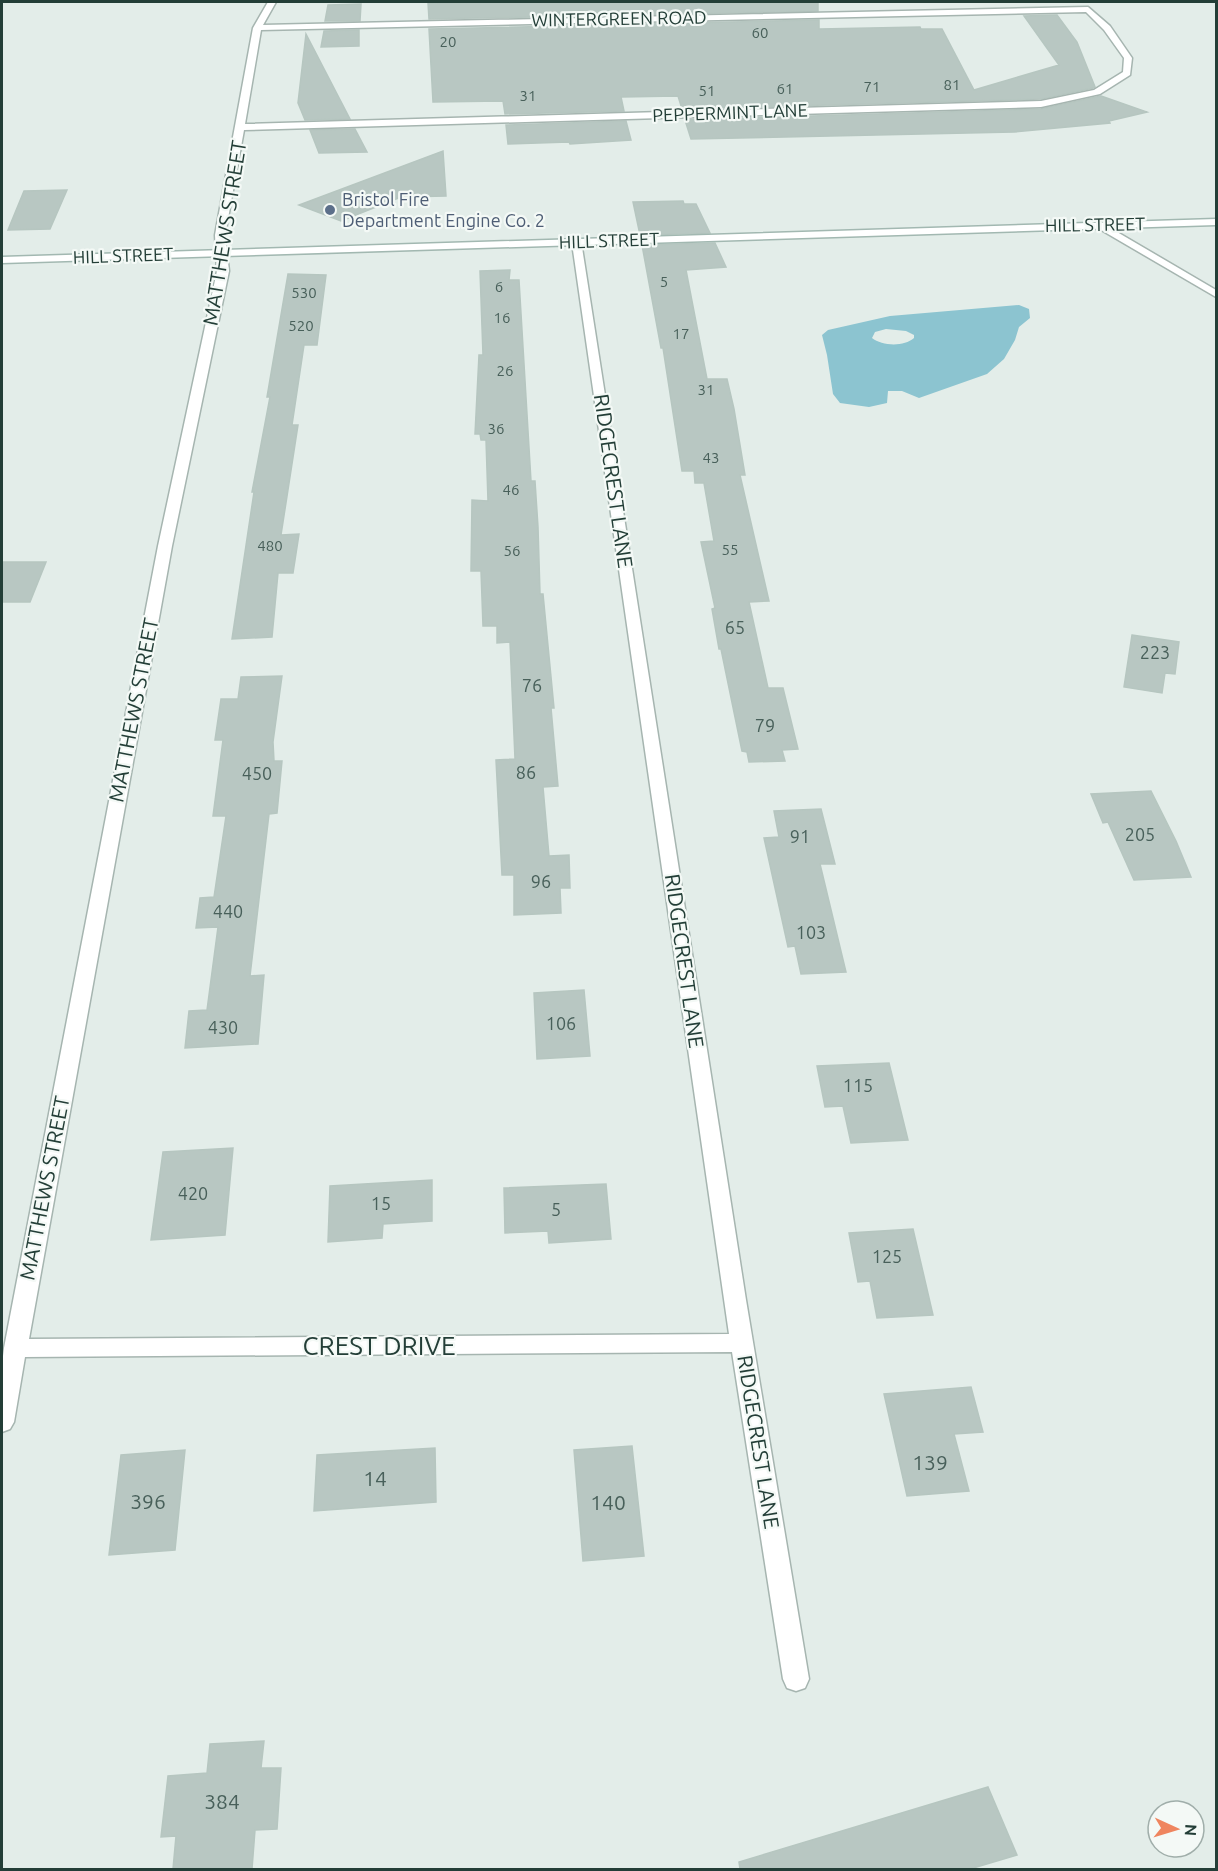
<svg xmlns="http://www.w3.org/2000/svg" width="1218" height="1871" font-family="Ubuntu,sans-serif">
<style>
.water{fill:#8cc4d0;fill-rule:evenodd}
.building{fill:#b8c7c2;stroke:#b6c6c0;stroke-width:1.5}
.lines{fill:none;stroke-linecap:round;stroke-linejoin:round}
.street-casing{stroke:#a6b5b0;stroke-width:3}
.secondary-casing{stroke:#a2b8b1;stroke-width:3}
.street{fill:#fff;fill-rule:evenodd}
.secondary{fill:#fff;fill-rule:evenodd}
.service-dot{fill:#5c6f8a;stroke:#f4f9f6;stroke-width:2}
.labels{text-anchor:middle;stroke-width:4.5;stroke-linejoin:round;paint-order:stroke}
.far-number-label{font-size:15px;fill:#48605a}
.far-street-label{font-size:18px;fill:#233e37;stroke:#f4f9f6}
.far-service-label{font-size:18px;fill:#4e5e75;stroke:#f4f9f6;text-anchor:start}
.number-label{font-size:18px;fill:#48605a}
.street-label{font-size:21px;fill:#233e37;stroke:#f4f9f6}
.near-number-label{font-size:21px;fill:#48605a}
.near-street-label{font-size:26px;fill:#233e37;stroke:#f4f9f6}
</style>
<rect width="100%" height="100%" fill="#e3ede9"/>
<path class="water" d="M 1019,305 L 1029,309 L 1030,318 L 1019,327 L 1015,340 L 1004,359 L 987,374 L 919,398 L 902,391 L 888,391 L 887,403 L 869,407 L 840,403 L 833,394 L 827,355 L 822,335 L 828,330 L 890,316 ZM 886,329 L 906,331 L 914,335 L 914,338 C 904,347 882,346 872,338 L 875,332 Z"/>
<path class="building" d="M 483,2 L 818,2 L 818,11 L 429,19 L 428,3 Z
M 361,4 L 360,21 L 325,21 L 328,5 Z
M 1057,15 L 1077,42 L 1095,87 L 1093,88 L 1041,99 L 682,109 L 678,96 L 621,97 L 624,111 L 505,114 L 503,101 L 433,102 L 429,29 L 819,20 L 819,29 L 920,27 L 921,29 L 942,29 L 974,90 L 1059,65 L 1024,16 Z
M 359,30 L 359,46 L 321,47 L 324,31 Z
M 306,34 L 350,119 L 305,120 L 298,103 Z
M 1101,96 L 1147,112 L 1109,121 L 1110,123 L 1014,132 L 691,139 L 685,120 L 1041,109 Z
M 626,121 L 631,140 L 570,144 L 569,142 L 508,144 L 506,125 Z
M 355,129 L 367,152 L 319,153 L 310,130 Z
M 443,151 L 446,196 L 401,197 L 341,221 L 299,205 Z
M 67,190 L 50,229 L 8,230 L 24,191 Z
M 683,201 L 684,204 L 696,204 L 710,233 L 640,235 L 633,202 Z
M 715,243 L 726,267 L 686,270 L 707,379 L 727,379 L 734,409 L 745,475 L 740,475 L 769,601 L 749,602 L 768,688 L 783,688 L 798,749 L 782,750 L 785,761 L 749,762 L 747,752 L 742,751 L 721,649 L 719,649 L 712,609 L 715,608 L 701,542 L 714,541 L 704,483 L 695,483 L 694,471 L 682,471 L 663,348 L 661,348 L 642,245 Z
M 510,270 L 509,280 L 519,280 L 531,481 L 535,481 L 538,527 L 540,594 L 543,594 L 554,708 L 551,708 L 558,786 L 543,787 L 549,856 L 569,855 L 570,888 L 560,888 L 561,913 L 514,915 L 514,875 L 502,875 L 496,760 L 515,759 L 510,642 L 497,643 L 497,626 L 483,626 L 481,571 L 471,571 L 472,500 L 488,501 L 486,440 L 481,440 L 480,434 L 475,434 L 479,355 L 483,355 L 480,271 Z
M 288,274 L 326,275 L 317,345 L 304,345 L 292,425 L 298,425 L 281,535 L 299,534 L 293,573 L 278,573 L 272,637 L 232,639 L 254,492 L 252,492 L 270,397 L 267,397 Z
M 2,562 L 46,562 L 30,602 L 2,602 Z
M 1132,635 L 1179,642 L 1175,674 L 1165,673 L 1162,693 L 1124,687 Z
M 282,676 L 273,742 L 274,761 L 282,761 L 277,813 L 269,814 L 250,976 L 264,975 L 258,1044 L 185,1048 L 189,1011 L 207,1010 L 218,927 L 196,928 L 200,898 L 214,897 L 226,816 L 213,816 L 223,740 L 215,740 L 221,699 L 238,699 L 241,677 Z
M 1151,791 L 1176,841 L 1191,877 L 1134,880 L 1108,822 L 1103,823 L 1091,794 Z
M 821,809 L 835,864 L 820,864 L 846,972 L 801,974 L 795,946 L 788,947 L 764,838 L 779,837 L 774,811 Z
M 584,990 L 590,1056 L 537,1059 L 534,993 Z
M 889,1063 L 908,1140 L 851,1143 L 843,1106 L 825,1107 L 817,1066 Z
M 233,1148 L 225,1235 L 151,1240 L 163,1152 Z
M 432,1180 L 432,1221 L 383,1224 L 382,1238 L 328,1242 L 330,1186 Z
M 606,1184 L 611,1239 L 549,1243 L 548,1231 L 505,1233 L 504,1188 Z
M 913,1229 L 933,1315 L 877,1318 L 870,1281 L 858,1282 L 849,1233 Z
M 971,1387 L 983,1432 L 954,1434 L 969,1491 L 907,1496 L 884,1394 Z
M 632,1446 L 644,1556 L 583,1561 L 574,1450 Z
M 435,1448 L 436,1502 L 314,1511 L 317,1455 Z
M 185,1450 L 175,1550 L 109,1555 L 121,1455 Z
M 264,1741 L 261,1768 L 281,1768 L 277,1829 L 255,1830 L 252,1869 L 173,1869 L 176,1836 L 161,1837 L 168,1776 L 207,1773 L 210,1744 Z
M 988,1787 L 1017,1855 L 970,1869 L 740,1869 L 739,1862 Z"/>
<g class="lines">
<defs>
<path id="street" d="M 268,2 L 276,2 L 263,25 L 1088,7 L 1110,26 L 1132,58 L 1130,75 L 1100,94 L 1041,107 L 244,130 L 225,235 L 229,271 L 172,546 L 29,1339 L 729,1334 L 572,243 L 573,241 L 581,241 L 746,1300 L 809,1679 L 805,1688 L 796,1691 L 787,1688 L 783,1679 L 732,1352 L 25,1357 L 14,1422 L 10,1429 L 2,1432 L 2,1364 L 4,1348 L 158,546 L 217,271 L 215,235 L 253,28 ZM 1086,12 L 1104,30 L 1124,58 L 1123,72 L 1094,90 L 1041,101 L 245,124 L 261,30 Z
M 1100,222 L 1216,290 L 1216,297 L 1096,227 L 1096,223 Z"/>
<path id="secondary" d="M 1216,219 L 1216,225 L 2,263 L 2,257 Z"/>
</defs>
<use href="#street" class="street-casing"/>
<use href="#secondary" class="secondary-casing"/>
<use href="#street" class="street"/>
<use href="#secondary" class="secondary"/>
</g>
<circle class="service-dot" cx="330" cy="210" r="6"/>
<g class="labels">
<g class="far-number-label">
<text x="760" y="38">60</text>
<text x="448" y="47">20</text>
<text x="952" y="90">81</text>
<text x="872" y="92">71</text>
<text x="785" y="94">61</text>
<text x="707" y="96">51</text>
<text x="528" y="101">31</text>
<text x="664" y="287">5</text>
<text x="499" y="292">6</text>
<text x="304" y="298">530</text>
<text x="502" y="323">16</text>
<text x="301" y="331">520</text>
<text x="681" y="339">17</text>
<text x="505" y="376">26</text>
<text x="706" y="395">31</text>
<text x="496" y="434">36</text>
<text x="711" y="463">43</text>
<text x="511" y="495">46</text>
<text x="270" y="551">480</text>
<text x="730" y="555">55</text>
<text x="512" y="556">56</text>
</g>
<g class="far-street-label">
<text transform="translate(619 19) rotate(-1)" y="6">WINTERGREEN ROAD</text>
<text transform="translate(730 113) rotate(-2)" y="6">PEPPERMINT LANE</text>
<text transform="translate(1095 225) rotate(-1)" y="6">HILL STREET</text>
<text transform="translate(609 241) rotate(-2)" y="6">HILL STREET</text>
<text transform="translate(123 256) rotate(-2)" y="6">HILL STREET</text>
</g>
<g class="far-service-label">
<text x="342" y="206">Bristol Fire<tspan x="342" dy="21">Department Engine Co. 2</tspan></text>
</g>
<g class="number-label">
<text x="735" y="634">65</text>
<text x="1155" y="659">223</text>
<text x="532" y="692">76</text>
<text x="765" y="732">79</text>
<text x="526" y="779">86</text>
<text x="257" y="780">450</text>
<text x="1140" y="841">205</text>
<text x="800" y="843">91</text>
<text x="541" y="888">96</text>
<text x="228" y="918">440</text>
<text x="811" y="939">103</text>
<text x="561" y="1030">106</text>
<text x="223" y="1034">430</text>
<text x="858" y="1092">115</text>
<text x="193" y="1200">420</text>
<text x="381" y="1210">15</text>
<text x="556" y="1216">5</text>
<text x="887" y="1263">125</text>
</g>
<g class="street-label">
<text transform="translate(225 233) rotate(-81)" y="7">MATTHEWS STREET</text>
<text transform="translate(613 481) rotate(82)" y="7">RIDGECREST LANE</text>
<text transform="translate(134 710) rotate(-79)" y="7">MATTHEWS STREET</text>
<text transform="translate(684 961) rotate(82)" y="7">RIDGECREST LANE</text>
<text transform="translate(45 1188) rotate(-79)" y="7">MATTHEWS STREET</text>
<text transform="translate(758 1442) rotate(81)" y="7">RIDGECREST LANE</text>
</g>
<g class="near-number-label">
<text x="930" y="1470">139</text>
<text x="375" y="1486">14</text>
<text x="148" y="1509">396</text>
<text x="608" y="1510">140</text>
<text x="222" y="1809">384</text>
</g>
<g class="near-street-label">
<text x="379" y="1355">CREST DRIVE</text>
</g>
</g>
<rect width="1218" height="1871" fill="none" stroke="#233e37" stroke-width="6"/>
<g transform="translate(1176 1829) rotate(94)"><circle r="28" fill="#f4f9f6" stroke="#a0aeaa" stroke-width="1.5"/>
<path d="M0-4.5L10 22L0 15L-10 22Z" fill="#ef855f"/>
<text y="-9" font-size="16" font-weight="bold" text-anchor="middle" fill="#233e37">N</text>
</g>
</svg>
